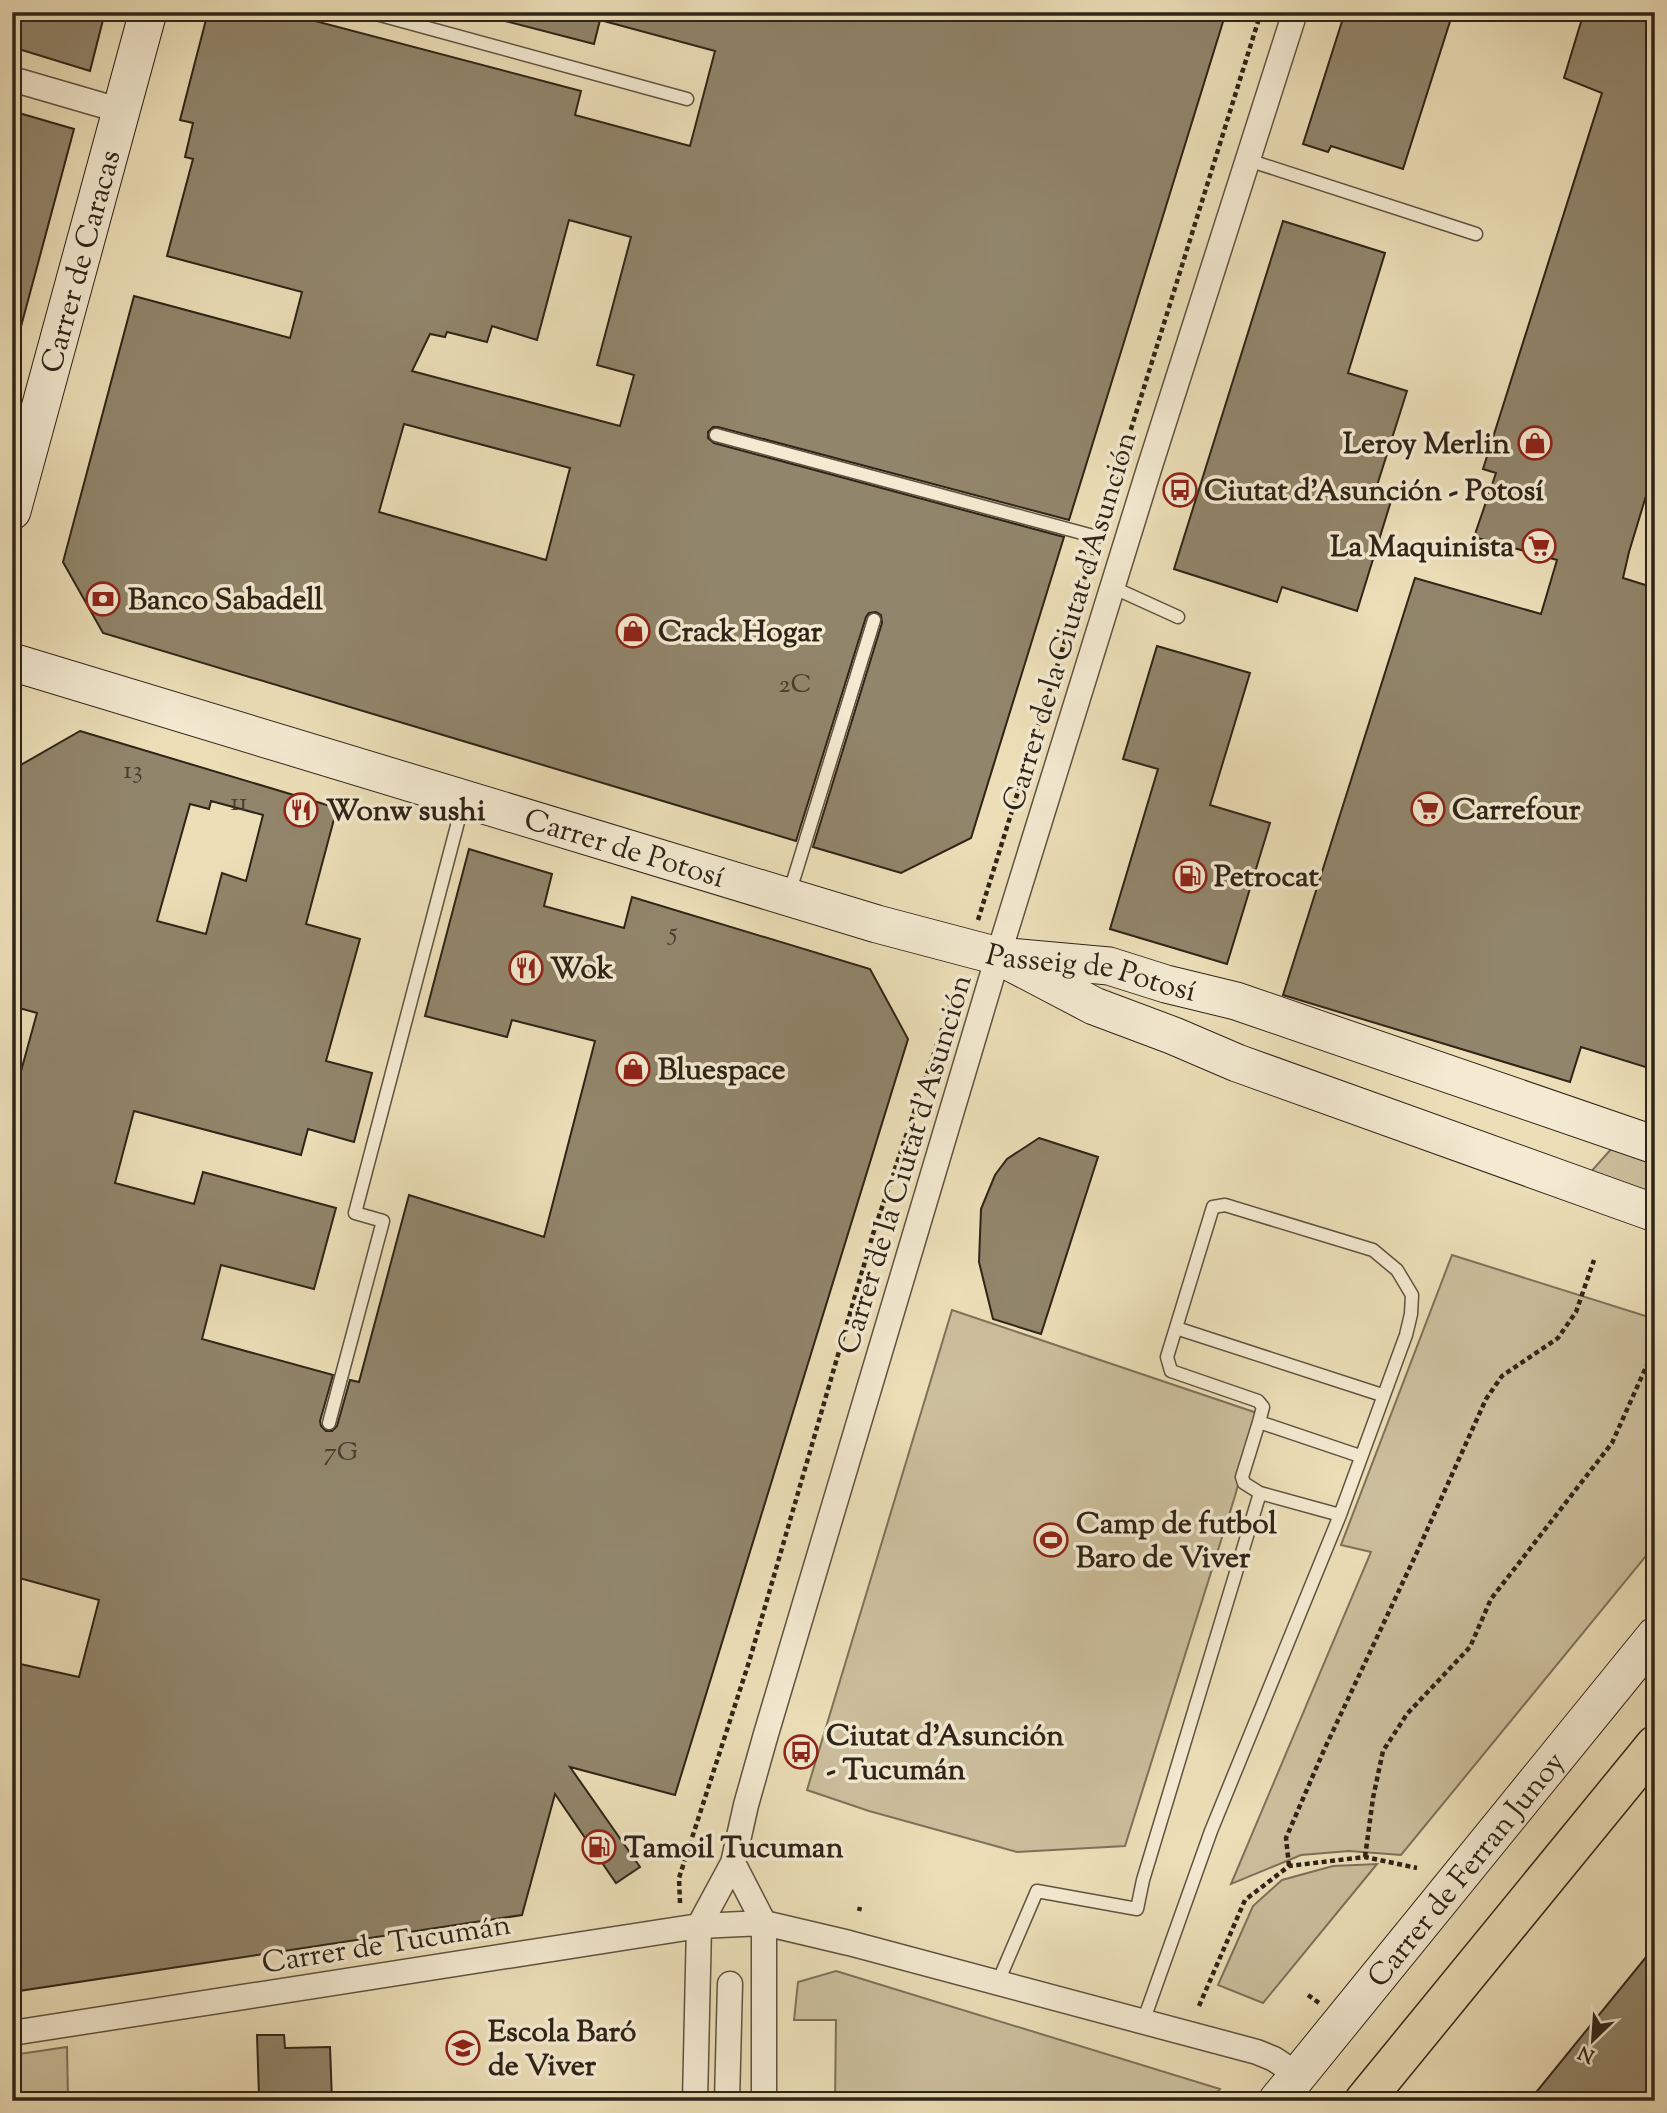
<svg xmlns="http://www.w3.org/2000/svg" width="1667" height="2113" font-family="'Sorts Mill Goudy',serif">
<style>
.green{fill:#ccbf9d;stroke:#7d725a;stroke-width:2}
.building{fill:#91856b;stroke:#2e2418;stroke-width:2;fill-rule:evenodd}
.lines{fill:none;stroke-linecap:round;stroke-linejoin:round}
.lane-casing{stroke:#5e5340;stroke-width:15}
.street-casing{stroke:#5e5340;stroke-width:27}
.secondary-casing{stroke:#2e2418;stroke-width:39}
.highway-casing{stroke:#2e2418;stroke-width:41}
.path{stroke:#2e2418;stroke-width:4.5;stroke-dasharray:5 3.5;stroke-linecap:butt}
.lane{stroke:#f3ead1;stroke-width:12}
.street{stroke:#f3ead1;stroke-width:24}
.secondary{stroke:#f3ead1;stroke-width:37}
.highway{stroke:#ecdfb8;stroke-width:38}
.labels{text-anchor:middle;stroke-width:7;stroke-linejoin:round;paint-order:stroke}
.number-label{font-size:26px;fill:#473c2d}
.street-label{font-size:30px;fill:#2e2418;stroke:#f3ead1}
.poi-label{font-size:30px;font-weight:bold;fill:#2e2418;stroke:#f3ead1;text-anchor:start}
</style>
<rect width="100%" height="100%" fill="#ecdfb8"/>
<filter id="stains"><feTurbulence type="fractalNoise" baseFrequency=".00286" numOctaves="4"/><feColorMatrix values="0 0 0 0 .2 0 0 0 0 .09 0 0 0 0 .02 0 0 0 .5 -.17"/></filter>
<radialGradient id="worn" r=".72"><stop offset=".6" stop-color="#630" stop-opacity="0"/><stop offset="1" stop-color="#630" stop-opacity=".3"/></radialGradient>
<path class="green" d="M 1613,1147 L 1655,1161 L 1655,1199 L 1588,1175 Z
M 1452,1255 L 1655,1319 L 1655,1545 L 1401,1855 L 1349,1851 L 1301,1855 L 1231,1884 L 1371,1552 L 1341,1545 Z
M 952,1310 L 1257,1413 L 1235,1496 L 1125,1846 L 1017,1852 L 869,1811 L 807,1790 Z
M 1377,1864 L 1263,2003 L 1218,1985 L 1253,1906 L 1282,1880 L 1333,1866 Z
M 836,1971 L 1220,2089 L 1210,2101 L 835,2101 L 836,2020 L 794,2020 L 798,1982 Z
M 67,2047 L 68,2101 L 12,2101 L 12,2055 Z"/>
<path class="building" d="M 12,12 L 105,12 L 90,71 L 12,47 Z
M 208,12 L 281,12 L 581,91 L 575,115 L 690,146 L 715,51 L 600,20 L 594,44 L 501,20 L 502,12 L 1226,12 L 1069,520 L 718,427 L 713,427 L 708,432 L 708,438 L 714,443 L 1064,537 L 971,838 L 901,873 L 813,847 L 882,623 L 881,615 L 876,612 L 869,613 L 866,617 L 796,841 L 103,633 L 63,562 L 134,296 L 290,338 L 302,292 L 167,256 L 193,159 L 185,157 L 193,123 L 180,120 ZM 569,220 L 631,237 L 597,365 L 634,375 L 620,426 L 412,371 L 430,334 L 445,337 L 447,332 L 487,342 L 492,326 L 537,340 ZM 404,424 L 570,468 L 546,560 L 379,512 Z
M 1345,12 L 1453,12 L 1403,169 L 1331,146 L 1328,152 L 1303,144 Z
M 1584,12 L 1655,12 L 1655,501 L 1646,496 L 1629,552 L 1623,578 L 1655,588 L 1655,1070 L 1581,1047 L 1570,1082 L 1283,995 L 1415,578 L 1541,614 L 1557,560 L 1474,537 L 1496,473 L 1483,469 L 1602,93 L 1564,78 Z
M 12,111 L 74,129 L 19,334 L 12,333 Z
M 1283,221 L 1385,253 L 1348,373 L 1407,391 L 1374,495 L 1391,501 L 1357,611 L 1282,587 L 1277,602 L 1174,569 Z
M 1157,646 L 1250,673 L 1210,805 L 1270,823 L 1227,964 L 1110,929 L 1158,769 L 1123,759 Z
M 80,731 L 337,808 L 306,924 L 360,939 L 326,1061 L 372,1073 L 354,1142 L 308,1129 L 301,1155 L 134,1111 L 115,1183 L 194,1204 L 203,1172 L 336,1208 L 314,1289 L 221,1265 L 202,1339 L 333,1375 L 320,1421 L 321,1426 L 326,1431 L 332,1431 L 337,1426 L 350,1380 L 359,1382 L 409,1195 L 544,1237 L 595,1041 L 512,1020 L 507,1037 L 425,1016 L 469,849 L 552,874 L 544,906 L 624,928 L 632,897 L 870,969 L 908,1039 L 675,1795 L 570,1767 L 640,1867 L 616,1883 L 555,1794 L 522,1915 L 12,1992 L 12,1693 L 20,1664 L 79,1677 L 99,1600 L 12,1576 L 12,1104 L 37,1013 L 12,1006 L 12,770 ZM 211,801 L 263,815 L 246,881 L 222,873 L 206,934 L 157,921 L 190,804 L 209,809 Z
M 1039,1138 L 1098,1157 L 1041,1334 L 993,1319 L 979,1262 L 981,1209 L 995,1175 L 1007,1159 Z
M 1655,1946 L 1655,2101 L 1529,2101 Z
M 257,2035 L 284,2035 L 285,2048 L 330,2047 L 332,2101 L 297,2101 L 297,2095 L 259,2096 Z"/>
<g class="lines">
<defs>
<path id="lane" d="M 369,12 L 687,99
M 1248,160 L 1476,234
M 716,435 L 1097,537
M 1112,587 L 1178,617
M 789,894 L 874,620
M 1176,1328 L 1382,1395
M 329,1423 L 383,1221 L 355,1213 L 463,803
M 1340,1515 L 1260,1493 L 1244,1483 L 1242,1477 L 1259,1422 L 1360,1456
M 998,1982 L 1037,1891 L 1137,1909 L 1143,1880 L 1260,1493
M 1143,2022 L 1211,1831 L 1340,1515 L 1406,1335 L 1411,1314 L 1412,1295 L 1397,1270 L 1373,1250 L 1225,1205 L 1213,1207 L 1167,1357 L 1171,1371 L 1258,1401 L 1263,1407 L 1259,1422"/>
<path id="street" d="M 12,79 L 122,111
M 733,1863 L 764,1923 L 764,2101
M 12,2033 L 699,1926 L 764,1923 L 849,1943 L 1257,2052 L 1274,2059 L 1298,2075
M 695,2101 L 699,1926 L 733,1863 L 746,1805 L 766,1734 L 998,956 L 1149,469 L 1295,12
M 727,2101 L 730,1984"/>
<g id="secondary">
<path id="s1" d="M 12,511 L 148,12"/>
<path id="s2" d="M 12,662 L 877,924 L 998,956 L 1109,966 L 1166,984 L 1236,1001 L 1655,1145"/>
<path d="M 1012,963 L 1094,1006 L 1174,1036 L 1237,1063 L 1655,1213"/>
<path id="s3" d="M 1277,2101 L 1655,1636"/>
</g>
<path id="highway" d="M 1364,2101 L 1655,1745"/>
</defs>
<use href="#lane" class="lane-casing"/>
<use href="#street" class="street-casing"/>
<use href="#secondary" class="secondary-casing"/>
<use href="#highway" class="highway-casing"/>
<path class="path" d="M 1103,519 L 1261,12
M 978,920 L 1092,554
M 1365,1857 L 1373,1798 L 1383,1751 L 1407,1714 L 1470,1647 L 1491,1599 L 1612,1443 L 1655,1347
M 1289,1866 L 1286,1838 L 1324,1750 L 1418,1550 L 1486,1399 L 1502,1376 L 1558,1338 L 1576,1312 L 1594,1260
M 680,1903 L 679,1878 L 749,1662 L 873,1234 L 959,979
M 859,1911 L 860,1907
M 1308,1995 L 1319,2003
M 1199,2006 L 1245,1900 L 1289,1866 L 1365,1857 L 1417,1868"/>
<use href="#lane" class="lane"/>
<use href="#street" class="street"/>
<use href="#secondary" class="secondary"/>
<use href="#highway" class="highway"/>
</g>
<defs>
<symbol id="shop-ring" viewBox="-11 -11 22 22"><circle r="9.5" fill="#f3ead1" stroke="#8f2418" stroke-width="1.5"/><path d="M-5-2.5h2.3a2.7 3.5 0 0 1 5.4 0H5L5.5 6h-11ZM-1.5-2.5h3a1.5 2.3 0 0 0-3 0Z" fill="#8f2418"/></symbol>
<symbol id="bus-ring" viewBox="-11 -11 22 22"><circle r="9.5" fill="#f3ead1" stroke="#8f2418" stroke-width="1.5"/><path d="M-5-6H5V4H4V6H2V4H-2V6H-4V4H-5ZM-3.5-4V0h7V-4ZM-3.5 1.2v1.5H-2V1.2ZM2 1.2v1.5H3.5V1.2Z" fill="#8f2418"/></symbol>
<symbol id="supermarket-ring" viewBox="-11 -11 22 22"><circle r="9.5" fill="#f3ead1" stroke="#8f2418" stroke-width="1.5"/><path d="M-6-5.5h2.5l.6 2H6L4.5 2H-2.5L-4.4-4H-6ZM-1.5 3.2a1.3 1.3 0 1 0 .1 0ZM3 3.2a1.3 1.3 0 1 0 .1 0Z" fill="#8f2418"/></symbol>
<symbol id="bank-ring" viewBox="-11 -11 22 22"><circle r="9.5" fill="#f3ead1" stroke="#8f2418" stroke-width="1.5"/><path d="M-6-4H6V4H-6ZM0-2.3a2.3 2.3 0 1 0 0 4.6a2.3 2.3 0 1 0 0-4.6Z" fill="#8f2418"/></symbol>
<symbol id="restaurant-ring" viewBox="-11 -11 22 22"><circle r="9.5" fill="#f3ead1" stroke="#8f2418" stroke-width="1.5"/><path d="M-5-6h1v4h1v-4h1v4h1v-4h1v5L-1.5 .5V6h-2V.5L-5-1ZM5-6V6H3V1.5H1.5Q1.5-4 5-6Z" fill="#8f2418"/></symbol>
<symbol id="fuel-ring" viewBox="-11 -11 22 22"><circle r="9.5" fill="#f3ead1" stroke="#8f2418" stroke-width="1.5"/><path d="M-5.5-6h7V0h2V4h1.3V-2.5L3-4.5l.8-.8L6-3V5H2.5V1h-1V6h-7ZM-4.2-4.7v3.2H.2V-4.7Z" fill="#8f2418"/></symbol>
<symbol id="stadium-ring" viewBox="-11 -11 22 22"><circle r="9.5" fill="#f3ead1" stroke="#8f2418" stroke-width="1.5"/><path d="M0-5a6.5 5 0 1 0 0 10a6.5 5 0 1 0 0-10ZM-3.5-1.8h7v3.6h-7Z" fill="#8f2418"/></symbol>
<symbol id="school-ring" viewBox="-11 -11 22 22"><circle r="9.5" fill="#f3ead1" stroke="#8f2418" stroke-width="1.5"/><path d="M0-5L7-2L0 1L-7-2ZM-4 1L0 2.5L4 1V4Q0 6-4 4Z" fill="#8f2418"/></symbol>
</defs>
<g fill-rule="evenodd">
<use href="#shop-ring" x="1516" y="424" width="38" height="38"/>
<use href="#bus-ring" x="1161" y="471" width="38" height="38"/>
<use href="#supermarket-ring" x="1520" y="527" width="38" height="38"/>
<use href="#bank-ring" x="84" y="580" width="38" height="38"/>
<use href="#shop-ring" x="614" y="612" width="38" height="38"/>
<use href="#supermarket-ring" x="1409" y="790" width="38" height="38"/>
<use href="#restaurant-ring" x="282" y="791" width="38" height="38"/>
<use href="#fuel-ring" x="1171" y="857" width="38" height="38"/>
<use href="#restaurant-ring" x="507" y="949" width="38" height="38"/>
<use href="#shop-ring" x="614" y="1050" width="38" height="38"/>
<use href="#stadium-ring" x="1032" y="1521" width="38" height="38"/>
<use href="#bus-ring" x="782" y="1733" width="38" height="38"/>
<use href="#fuel-ring" x="580" y="1828" width="38" height="38"/>
<use href="#school-ring" x="444" y="2029" width="38" height="38"/>
</g>
<g class="labels">
<g class="number-label">
<text x="795" y="692">2C</text>
<text x="133" y="778">13</text>
<text x="239" y="810">11</text>
<text x="673" y="940">5</text>
<text x="341" y="1460">7G</text>
</g>
<g class="street-label">
<text dy="10" stroke="none"><textPath href="#s1" startOffset="259">Carrer de Caracas</textPath></text>
<text transform="translate(1069 621) rotate(-73)" y="10">Carrer de la Ciutat d'Asunción</text>
<text dy="10" stroke="none"><textPath href="#s2" startOffset="640">Carrer de Potosí</textPath></text>
<text dy="10" stroke="none"><textPath href="#s2" startOffset="1124">Passeig de Potosí</textPath></text>
<text transform="translate(904 1164) rotate(-73)" y="10">Carrer de la Ciutat d'Asunción</text>
<text dy="10" stroke="none"><textPath href="#s3" startOffset="299">Carrer de Ferran Junoy</textPath></text>
<text transform="translate(386 1943) rotate(-9)" y="10">Carrer de Tucumán</text>
</g>
<g class="poi-label">
<text x="1510" y="453" text-anchor="end">Leroy Merlin</text>
<text x="1204" y="500">Ciutat d'Asunción - Potosí</text>
<text x="1514" y="556" text-anchor="end">La Maquinista</text>
<text x="128" y="609">Banco Sabadell</text>
<text x="658" y="641">Crack Hogar</text>
<text x="1452" y="819">Carrefour</text>
<text x="326" y="820">Wonw sushi</text>
<text x="1214" y="886">Petrocat</text>
<text x="550" y="978">Wok</text>
<text x="658" y="1079">Bluespace</text>
<text x="1076" y="1533">Camp de futbol<tspan x="1076" dy="34">Baro de Viver</tspan></text>
<text x="826" y="1745">Ciutat d'Asunción<tspan x="826" dy="34">- Tucumán</tspan></text>
<text x="624" y="1857">Tamoil Tucuman</text>
<text x="488" y="2041">Escola Baró<tspan x="488" dy="34">de Viver</tspan></text>
</g>
</g>
<rect width="1667" height="2113" fill="none" stroke="#ecdfb8" stroke-width="42"/>
<rect x="14" y="14" width="1639" height="2085" fill="none" stroke="#2e2418" stroke-width="3.5"/>
<rect x="21" y="21" width="1625" height="2071" fill="none" stroke="#2e2418" stroke-width="2"/>
<g transform="translate(1593 2040) rotate(205)" stroke="#f3ead1" stroke-width="5" paint-order="stroke">
<path d="M0-5L12 26L0 18L-12 26Z" fill="#2e2418"/>
<text y="-10" font-size="19" font-weight="bold" text-anchor="middle" fill="#2e2418">N</text>
</g>
<rect width="100%" height="100%" filter="url(#stains)"/>
<rect width="100%" height="100%" fill="url(#worn)"/>
</svg>
